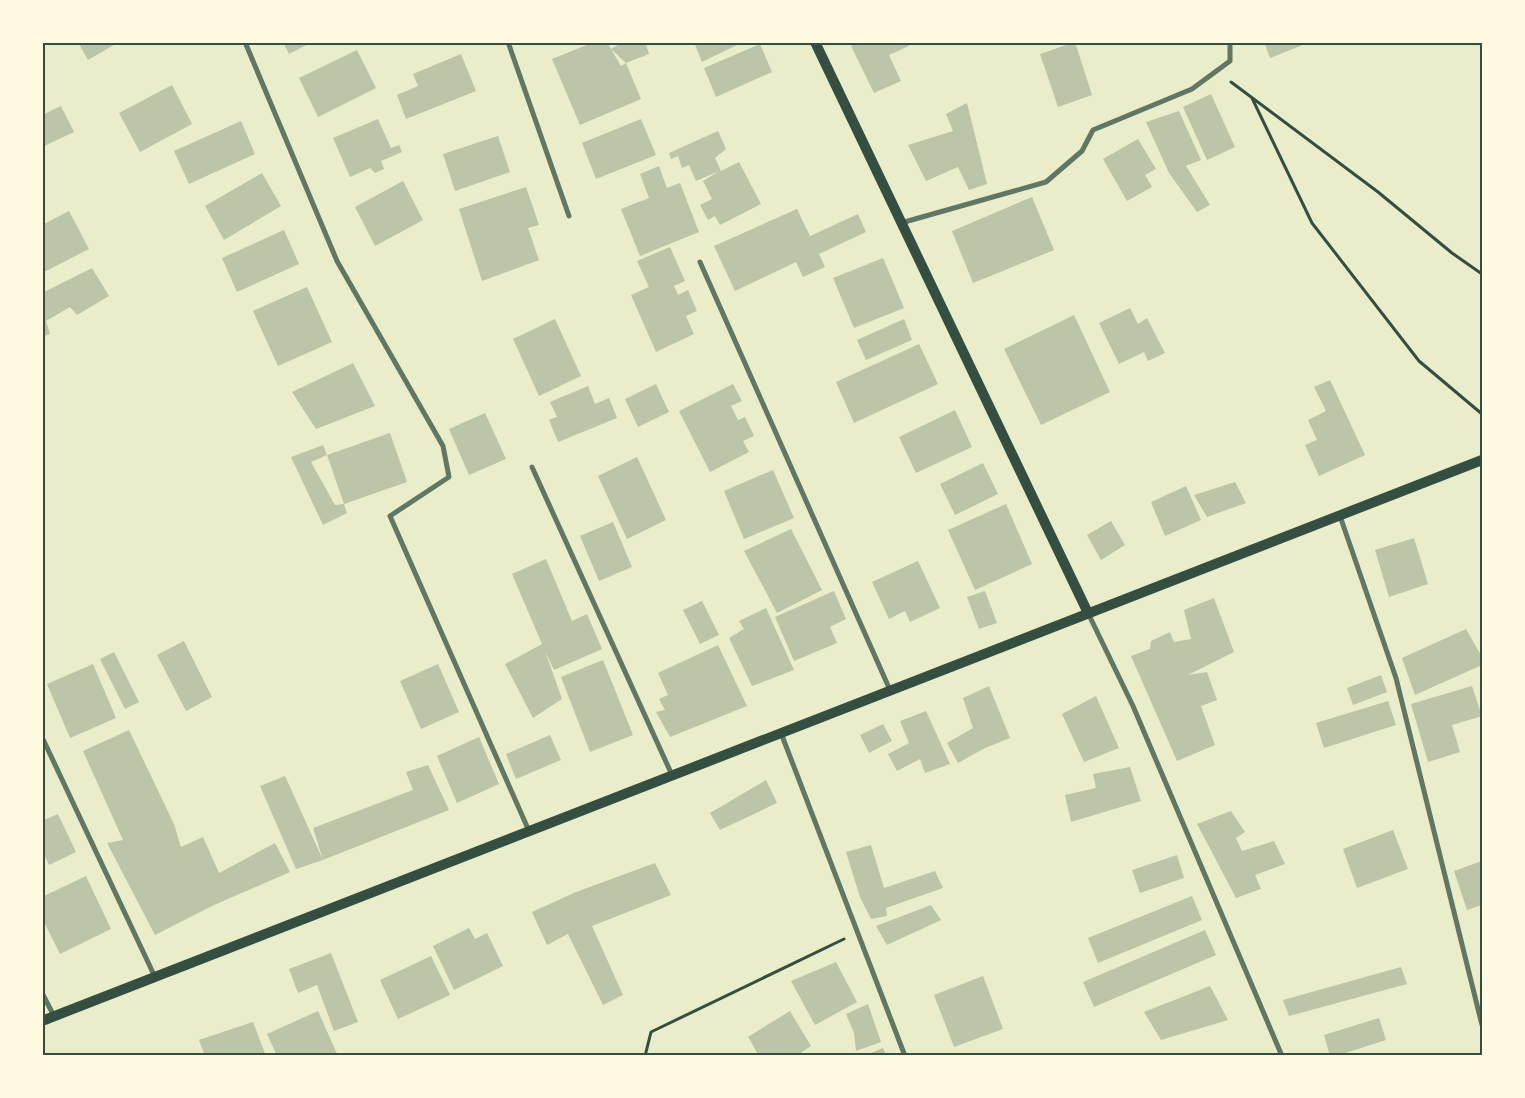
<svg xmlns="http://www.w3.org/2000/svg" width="1525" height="1098" font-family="Raleway,sans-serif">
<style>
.building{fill:#bcc5a7}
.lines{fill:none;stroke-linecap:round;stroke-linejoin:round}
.path{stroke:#344e41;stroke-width:3}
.minor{stroke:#617663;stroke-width:5}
.secondary{stroke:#344e41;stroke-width:10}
.neatline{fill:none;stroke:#344e41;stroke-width:2}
</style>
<rect width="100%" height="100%" fill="#e9edc9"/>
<path class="building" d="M 78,42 L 119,42 L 88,60 Z
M 283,42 L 312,42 L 289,54 Z
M 594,42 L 607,42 L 611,49 L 623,42 L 645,42 L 649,54 L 626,63 L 611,49 L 621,66 L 626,63 L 641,99 L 580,125 L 552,59 Z
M 694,42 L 743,42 L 702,62 Z
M 860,42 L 907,42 L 909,46 L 889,55 L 901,81 L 874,93 L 851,46 Z
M 1075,42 L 1092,95 L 1058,107 L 1040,54 Z
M 1264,42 L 1308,42 L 1308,43 L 1270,58 Z
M 760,44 L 772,72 L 716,97 L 704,68 Z
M 357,50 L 376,88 L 318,117 L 299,78 Z
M 461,54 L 476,91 L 406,119 L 397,95 L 418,86 L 413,74 Z
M 172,85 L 192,124 L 140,152 L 119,113 Z
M 1211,94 L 1235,147 L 1207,160 L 1183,107 Z
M 967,103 L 987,184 L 969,190 L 958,167 L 926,181 L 908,145 L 953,131 L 946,114 Z
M 61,106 L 74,132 L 42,147 L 42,115 Z
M 1179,111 L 1201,160 L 1186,166 L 1210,205 L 1197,212 L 1169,173 L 1146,122 Z
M 378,119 L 391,148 L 399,145 L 402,152 L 381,161 L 384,169 L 375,173 L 370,168 L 350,177 L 333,138 Z
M 641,119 L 656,155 L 596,179 L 582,143 Z
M 241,121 L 255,154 L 189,184 L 174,151 Z
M 718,131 L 726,149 L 715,158 L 721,171 L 739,162 L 761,204 L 720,225 L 715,216 L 708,220 L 700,205 L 712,199 L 703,181 L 719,171 L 696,181 L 689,165 L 682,168 L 678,156 L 671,159 L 669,153 Z
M 498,136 L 510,172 L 455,191 L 443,154 Z
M 1138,139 L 1156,169 L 1145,175 L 1152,187 L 1127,201 L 1103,159 Z
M 659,166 L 667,188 L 680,183 L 699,232 L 640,256 L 621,209 L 649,198 L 640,174 Z
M 262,173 L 281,206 L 224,240 L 205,206 Z
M 403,181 L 423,220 L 375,246 L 355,207 Z
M 526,187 L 539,225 L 528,228 L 539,260 L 482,281 L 459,209 Z
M 1032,197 L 1054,250 L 973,283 L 952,231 Z
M 797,209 L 810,236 L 858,214 L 866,232 L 819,254 L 825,267 L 803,277 L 796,262 L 735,291 L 714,246 Z
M 69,211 L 89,249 L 42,273 L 42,225 Z
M 284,230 L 299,264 L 237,292 L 222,258 Z
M 670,247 L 685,281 L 674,286 L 678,295 L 688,290 L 697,311 L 686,316 L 694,334 L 656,352 L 631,295 L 649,287 L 637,261 Z
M 883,258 L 904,308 L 854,328 L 833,278 Z
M 92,268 L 109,296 L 77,315 L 70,307 L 46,321 L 50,334 L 42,337 L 42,293 Z
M 307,287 L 332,342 L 278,366 L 253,311 Z
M 1130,308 L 1138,324 L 1147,318 L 1165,353 L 1148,361 L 1144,352 L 1119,364 L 1099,323 Z
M 1074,315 L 1110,392 L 1041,425 L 1004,349 Z
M 555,319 L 581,376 L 539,396 L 513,339 Z
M 904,319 L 912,340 L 866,360 L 857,340 Z
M 919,344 L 938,384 L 854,423 L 836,382 Z
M 353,363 L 375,406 L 316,429 L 292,392 Z
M 1330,380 L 1365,455 L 1319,476 L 1305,445 L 1317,440 L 1308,420 L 1326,411 L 1314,387 Z
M 656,384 L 669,412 L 638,427 L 625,399 Z
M 733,384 L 742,401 L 731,406 L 738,420 L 745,417 L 754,436 L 743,441 L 749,452 L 710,472 L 679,411 Z
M 588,386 L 595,404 L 609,398 L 617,418 L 558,442 L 549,420 L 557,417 L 550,402 Z
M 955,410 L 972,447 L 916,473 L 899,437 Z
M 485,413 L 506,459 L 469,475 L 449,429 Z
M 390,433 L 407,482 L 344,504 L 347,513 L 323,525 L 291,457 L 323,445 L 327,455 L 311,462 L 335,505 L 344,504 L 327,455 Z
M 637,457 L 666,520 L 627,539 L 598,476 Z
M 983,463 L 998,494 L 955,515 L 940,484 Z
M 773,470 L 794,518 L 744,539 L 724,491 Z
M 1235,482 L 1246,503 L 1207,517 L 1194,495 Z
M 1186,486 L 1201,520 L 1165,536 L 1151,502 Z
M 1006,504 L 1032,564 L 975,590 L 948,530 Z
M 1111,521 L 1125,545 L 1101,560 L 1087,535 Z
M 613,522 L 632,567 L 599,581 L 580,536 Z
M 791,529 L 822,590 L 777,613 L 744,551 Z
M 1414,538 L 1428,584 L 1389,597 L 1375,550 Z
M 546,559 L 572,621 L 587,614 L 602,649 L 554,670 L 545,651 L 562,699 L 533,718 L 505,664 L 542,644 L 512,574 Z
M 918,561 L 940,608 L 910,622 L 905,611 L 889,619 L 872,582 Z
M 834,591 L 846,619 L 830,627 L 837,643 L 794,661 L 775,617 Z
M 985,591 L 997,623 L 979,629 L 967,597 Z
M 1214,598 L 1234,652 L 1188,675 L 1207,672 L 1217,700 L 1201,706 L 1215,745 L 1177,761 L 1131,656 L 1150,649 L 1151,641 L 1170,632 L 1174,642 L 1191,639 L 1184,610 Z
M 702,601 L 719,635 L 700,644 L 683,610 Z
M 766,608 L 794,670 L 752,686 L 729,638 L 744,629 L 739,621 Z
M 1466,629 L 1482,657 L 1482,665 L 1415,695 L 1402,658 Z
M 184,641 L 212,697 L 186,711 L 157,655 Z
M 718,645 L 747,706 L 670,737 L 656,712 L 665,710 L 659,699 L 668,695 L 658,673 Z
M 114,652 L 139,702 L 125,709 L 100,659 Z
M 603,660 L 633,735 L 590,752 L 561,677 Z
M 93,664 L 116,718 L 70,738 L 47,684 Z
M 438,664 L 459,712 L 421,729 L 400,681 Z
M 1381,675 L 1387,692 L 1353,705 L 1347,688 Z
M 989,686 L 1010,738 L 985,748 L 958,763 L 947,743 L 973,728 L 963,698 Z
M 1472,686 L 1482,716 L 1452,725 L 1460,752 L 1428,762 L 1411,704 Z
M 1096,696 L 1119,748 L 1084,762 L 1062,714 Z
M 1388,701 L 1396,725 L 1324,748 L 1316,723 Z
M 926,711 L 950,764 L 925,773 L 920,759 L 897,771 L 888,754 L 909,743 L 900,721 Z
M 883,724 L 892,741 L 869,753 L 860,735 Z
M 129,730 L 174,824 L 181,847 L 203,837 L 219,873 L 275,843 L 290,872 L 214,905 L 155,935 L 107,843 L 123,840 L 83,751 Z
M 550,735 L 561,760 L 516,779 L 506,754 Z
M 479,737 L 499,784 L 457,803 L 437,756 Z
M 428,765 L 449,810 L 323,860 L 296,869 L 260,786 L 285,776 L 323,860 L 313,828 L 413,790 L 406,772 Z
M 1130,767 L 1141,801 L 1071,822 L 1065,795 L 1096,788 L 1093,774 Z
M 766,780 L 777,803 L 720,830 L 710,813 Z
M 1231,811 L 1245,832 L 1236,838 L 1242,851 L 1274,841 L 1285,864 L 1255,875 L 1261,889 L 1236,898 L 1197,824 Z
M 58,814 L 76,852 L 49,865 L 42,850 L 42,821 Z
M 1393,830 L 1408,869 L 1357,888 L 1343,849 Z
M 871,845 L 884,888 L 935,871 L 943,888 L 886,908 L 887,916 L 871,919 L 860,897 L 846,852 Z
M 1177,855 L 1184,878 L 1140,893 L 1132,870 Z
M 1482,861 L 1482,905 L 1467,910 L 1454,871 Z
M 655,863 L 671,895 L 592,926 L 623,995 L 603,1005 L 568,934 L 547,945 L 532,912 L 576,892 Z
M 86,876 L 111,929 L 60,954 L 42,918 L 42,897 Z
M 1192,896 L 1202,920 L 1098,963 L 1088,938 Z
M 931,905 L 941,920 L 887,945 L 876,926 Z
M 469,928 L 475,939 L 487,933 L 503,966 L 454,990 L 433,946 Z
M 1205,930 L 1216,955 L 1094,1007 L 1083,982 Z
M 331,953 L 358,1022 L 334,1031 L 317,985 L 298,993 L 289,969 Z
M 431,956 L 450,995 L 398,1019 L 380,980 Z
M 836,962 L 857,1002 L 815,1025 L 791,981 Z
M 1401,967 L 1407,984 L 1289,1016 L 1283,1000 Z
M 983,976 L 1003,1029 L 954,1047 L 934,995 Z
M 1210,986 L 1228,1020 L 1161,1040 L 1144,1012 Z
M 868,1004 L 881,1042 L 856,1051 L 854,1033 L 846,1014 Z
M 318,1011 L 338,1056 L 277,1056 L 267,1034 Z
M 790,1011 L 811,1046 L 796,1056 L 759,1056 L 748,1037 Z
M 1379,1018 L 1386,1040 L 1336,1056 L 1330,1056 L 1324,1035 Z
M 253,1022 L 266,1056 L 205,1056 L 199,1040 Z
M 883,1048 L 887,1056 L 866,1056 L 866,1055 Z"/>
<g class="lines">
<path class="path" d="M 1231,82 L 1378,192 L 1452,253 L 1482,274
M 1252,98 L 1312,223 L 1419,361 L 1482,414
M 645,1056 L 651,1032 L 844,939"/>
<path class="minor" d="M 245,42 L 337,261 L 443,446 L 449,477 L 390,516 L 529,831
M 508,42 L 569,216
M 901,223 L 1046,182 L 1082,151 L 1093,130 L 1192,89 L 1230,61 L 1230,42
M 700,262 L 890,690
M 532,467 L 672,775
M 1340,516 L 1396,678 L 1482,1025
M 1088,613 L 1133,706 L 1282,1056
M 781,733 L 905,1056
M 42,737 L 155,977
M 42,993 L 54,1016"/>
<path class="secondary" d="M 815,42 L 1088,613
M 42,1021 L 1482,460"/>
</g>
<rect width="1525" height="1098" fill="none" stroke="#fefae0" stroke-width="88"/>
<rect x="44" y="44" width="1437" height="1010" class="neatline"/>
</svg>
